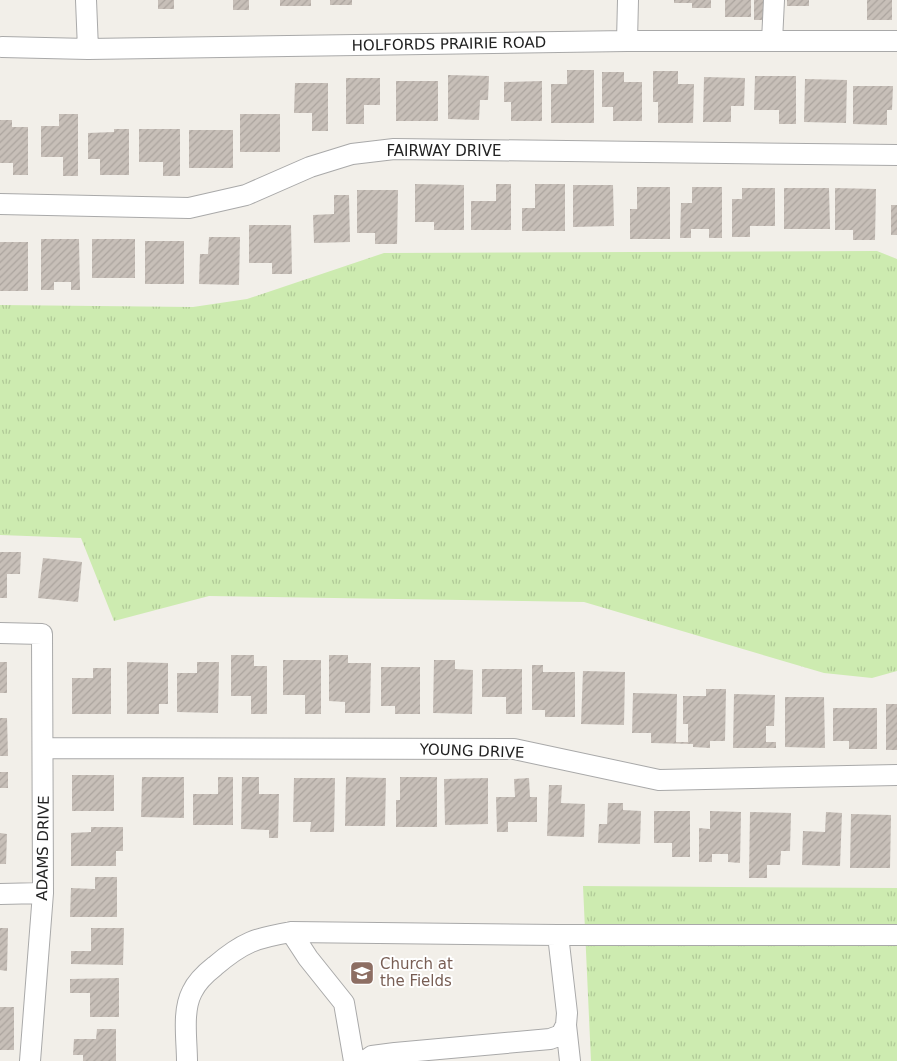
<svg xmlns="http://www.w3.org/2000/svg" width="897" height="1061" font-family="'DejaVu Sans',sans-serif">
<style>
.grass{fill:url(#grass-tufts)}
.building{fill:url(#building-hatch)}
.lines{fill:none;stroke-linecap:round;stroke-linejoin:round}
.minor-casing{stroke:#a9a9a9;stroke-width:22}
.minor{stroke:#fff;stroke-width:20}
.labels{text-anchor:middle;stroke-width:4;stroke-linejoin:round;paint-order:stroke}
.street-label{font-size:15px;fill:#222;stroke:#fff}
.education-label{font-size:15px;fill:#785e54;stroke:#fff;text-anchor:start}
</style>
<defs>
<pattern id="grass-tufts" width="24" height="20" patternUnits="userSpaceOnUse" patternTransform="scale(1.25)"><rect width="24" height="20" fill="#cdebb0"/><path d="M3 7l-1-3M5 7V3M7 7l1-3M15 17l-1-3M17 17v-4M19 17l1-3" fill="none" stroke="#b0c997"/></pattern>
<pattern id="building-hatch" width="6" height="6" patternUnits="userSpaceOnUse" patternTransform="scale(1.25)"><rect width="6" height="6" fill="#c7bfb8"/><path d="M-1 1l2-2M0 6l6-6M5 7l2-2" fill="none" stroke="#aba49e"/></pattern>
</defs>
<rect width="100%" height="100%" fill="#f2efe9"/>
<path class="grass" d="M 877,251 L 897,259 L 897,671 L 872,678 L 824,673 L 584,602 L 209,596 L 114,621 L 81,538 L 0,535 L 0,305 L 193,307 L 247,299 L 384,253 Z
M 583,886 L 897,888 L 897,1061 L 591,1061 Z"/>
<path class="building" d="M 158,0 L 174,0 L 174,9 L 158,9 Z
M 233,0 L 249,0 L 249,10 L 233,10 Z
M 280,0 L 311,0 L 311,6 L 280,6 Z
M 330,0 L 352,0 L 352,5 L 330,5 Z
M 674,0 L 711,0 L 711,8 L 692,8 L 692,3 L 674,3 Z
M 725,0 L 751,0 L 751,17 L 725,17 Z
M 754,0 L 766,0 L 766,20 L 754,20 Z
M 787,0 L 809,0 L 809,6 L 787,6 Z
M 867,0 L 892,0 L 892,20 L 867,20 Z
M 567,70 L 594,70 L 594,123 L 551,123 L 551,84 L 567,84 Z
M 653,71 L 678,71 L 678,84 L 694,84 L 693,123 L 658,123 L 658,102 L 653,102 Z
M 602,72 L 624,72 L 624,82 L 642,82 L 642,121 L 613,121 L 613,107 L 602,107 Z
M 448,75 L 489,76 L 488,100 L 480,100 L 479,120 L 448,119 Z
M 755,76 L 796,76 L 796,124 L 779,124 L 779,110 L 754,110 Z
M 704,77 L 745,78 L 744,106 L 731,106 L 731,122 L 703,122 Z
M 346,78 L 380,78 L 380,105 L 364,105 L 364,124 L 346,124 Z
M 805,79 L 847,80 L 846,123 L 804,122 Z
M 396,81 L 438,81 L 438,121 L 396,121 Z
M 542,81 L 542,121 L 511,121 L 511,102 L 504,102 L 504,82 Z
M 295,83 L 328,83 L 328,131 L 312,131 L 312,113 L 294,113 Z
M 853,86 L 893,86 L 892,110 L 887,110 L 887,125 L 853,124 Z
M 59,114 L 78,114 L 78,176 L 63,176 L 63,157 L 41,157 L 41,126 L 59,126 Z
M 240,114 L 280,114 L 280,152 L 240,152 Z
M 0,120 L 12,120 L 12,127 L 28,127 L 28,175 L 13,175 L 13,163 L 0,163 Z
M 114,129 L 129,129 L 129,175 L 100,175 L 100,159 L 88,159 L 88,133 L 114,132 Z
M 139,129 L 180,129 L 180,176 L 163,176 L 163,162 L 139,162 Z
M 189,130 L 233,130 L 233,168 L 189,168 Z
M 415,184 L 464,185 L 464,230 L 434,230 L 434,222 L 415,222 Z
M 496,184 L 511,184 L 511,230 L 471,230 L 471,201 L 496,201 Z
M 535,184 L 565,184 L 565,231 L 522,231 L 522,208 L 535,208 Z
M 573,185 L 613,185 L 614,226 L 573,227 Z
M 637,187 L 670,187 L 670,239 L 630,239 L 630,209 L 637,209 Z
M 692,187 L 722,187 L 722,238 L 709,238 L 709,229 L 691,229 L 691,238 L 680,238 L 681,203 L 692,203 Z
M 742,188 L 775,188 L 775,226 L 750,226 L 750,237 L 732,237 L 732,199 L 742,199 Z
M 784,188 L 829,188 L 830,229 L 784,229 Z
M 835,188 L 876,189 L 875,240 L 853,240 L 853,230 L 835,230 Z
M 357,190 L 398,190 L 397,244 L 375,244 L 375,233 L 357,233 Z
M 334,195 L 349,195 L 350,242 L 314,243 L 313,215 L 334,214 Z
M 891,205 L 897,205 L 897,235 L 891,235 Z
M 249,225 L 291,225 L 292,274 L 272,274 L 272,263 L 249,263 Z
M 209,237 L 240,237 L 239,285 L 199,284 L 200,254 L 208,254 Z
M 41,239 L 79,239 L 80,290 L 71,290 L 71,282 L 54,282 L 54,290 L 41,290 Z
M 92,239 L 135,239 L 135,278 L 92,278 Z
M 145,241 L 184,241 L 184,284 L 145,284 Z
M 0,242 L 28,242 L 28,291 L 0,291 Z
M 0,552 L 21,552 L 20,574 L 7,574 L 7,598 L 0,598 Z
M 43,558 L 82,562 L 78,602 L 38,598 Z
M 231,655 L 254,655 L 254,666 L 267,666 L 267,714 L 251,714 L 251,696 L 231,696 Z
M 329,655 L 348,655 L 348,663 L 371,663 L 370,713 L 345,713 L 345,702 L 329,701 Z
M 283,660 L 321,660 L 321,714 L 305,714 L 305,695 L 283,695 Z
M 434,660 L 455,660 L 455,669 L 473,670 L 472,714 L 433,713 Z
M 0,662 L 7,662 L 7,693 L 0,693 Z
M 127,662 L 168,663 L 168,704 L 159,704 L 159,714 L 127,714 Z
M 197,662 L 219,662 L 218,713 L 177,712 L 177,673 L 197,673 Z
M 532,665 L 543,665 L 543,672 L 575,672 L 575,717 L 545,717 L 545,710 L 532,710 Z
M 381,667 L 420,667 L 420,714 L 395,714 L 395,706 L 381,706 Z
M 93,668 L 111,668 L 111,714 L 72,714 L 72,678 L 93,678 Z
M 482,669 L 522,669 L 522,714 L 506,714 L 506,697 L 482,697 Z
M 583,671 L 625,672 L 624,725 L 581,724 Z
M 706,689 L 726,689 L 725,741 L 710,741 L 710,748 L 693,747 L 693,744 L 651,743 L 651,733 L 632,733 L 633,693 L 677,694 L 676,742 L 688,742 L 688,724 L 683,724 L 683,696 L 706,696 Z
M 734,694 L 775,695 L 774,726 L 766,726 L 766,742 L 776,742 L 776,748 L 733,748 Z
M 785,697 L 824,697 L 825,748 L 785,747 Z
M 886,704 L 897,704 L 897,750 L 886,750 Z
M 833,708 L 877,708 L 877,749 L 849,749 L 849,741 L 833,741 Z
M 0,718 L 7,718 L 8,756 L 0,756 Z
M 0,772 L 8,772 L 8,788 L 0,788 Z
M 72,775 L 114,775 L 114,811 L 72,811 Z
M 142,777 L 184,777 L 184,818 L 141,817 Z
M 218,777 L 233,777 L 233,825 L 193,825 L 193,794 L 218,794 Z
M 242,777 L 259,777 L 259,794 L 279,794 L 278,838 L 269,838 L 269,830 L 241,829 Z
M 346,777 L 386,778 L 385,826 L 345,826 Z
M 400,777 L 437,777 L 437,827 L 396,827 L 396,800 L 400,800 Z
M 294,778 L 335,778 L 334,832 L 310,832 L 311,822 L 293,822 Z
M 488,778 L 488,824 L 445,825 L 444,779 Z
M 529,778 L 530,797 L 537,797 L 537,822 L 508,822 L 508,832 L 497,832 L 496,797 L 515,797 L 514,779 Z
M 549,785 L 562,785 L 561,803 L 585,804 L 584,837 L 547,836 Z
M 608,803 L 623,803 L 623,810 L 641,811 L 640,844 L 598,843 L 599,824 L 607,824 Z
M 654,811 L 690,811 L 690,857 L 672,857 L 672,843 L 654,843 Z
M 710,811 L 741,812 L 740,863 L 728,862 L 728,854 L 712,854 L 712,862 L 699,862 L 699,828 L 710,829 Z
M 750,812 L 791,813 L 790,851 L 781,851 L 780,865 L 767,865 L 767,878 L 749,878 Z
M 826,812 L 842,813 L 840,866 L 802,865 L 803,831 L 825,832 Z
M 851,814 L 891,815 L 890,868 L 850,868 Z
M 91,827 L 123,827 L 123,851 L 116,851 L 116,866 L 71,866 L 71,833 L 91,832 Z
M 0,833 L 7,834 L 6,864 L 0,864 Z
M 95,877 L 117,877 L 117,917 L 70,917 L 71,888 L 95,889 Z
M 0,928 L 8,928 L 7,971 L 0,970 Z
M 91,928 L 124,928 L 123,965 L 71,964 L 71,951 L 91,951 Z
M 119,978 L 119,1017 L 90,1017 L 90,993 L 70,993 L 70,979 Z
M 0,1007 L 14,1007 L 14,1050 L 0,1050 Z
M 97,1029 L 116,1029 L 116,1061 L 83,1061 L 83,1055 L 73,1055 L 74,1039 L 96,1039 Z"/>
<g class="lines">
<defs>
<path id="minor" d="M 86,0 L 88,49
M 627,41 L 628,0
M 772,41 L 774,0
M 2,47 L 88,49 L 627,41 L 897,41
M 0,204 L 189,208 L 246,195 L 310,167 L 352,154 L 394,149 L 897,155
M 0,633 L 42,634 L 43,893 L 30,1061
M 43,748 L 514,749 L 659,780 L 897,775
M 0,894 L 43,893
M 291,932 L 308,958 L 344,1003 L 354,1061
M 558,935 L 897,935
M 566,1025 L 570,1061
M 187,1061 C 187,1040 182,1011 192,992 C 197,981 206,973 215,966 C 243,942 256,938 291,932 L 558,935 L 567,1013 L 566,1025 L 561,1035 L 550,1039 L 395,1053 L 372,1056 L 365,1061"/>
</defs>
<use href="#minor" class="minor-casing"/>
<use href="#minor" class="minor"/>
</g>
<defs>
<symbol id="school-square" viewBox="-11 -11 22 22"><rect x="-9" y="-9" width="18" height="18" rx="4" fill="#8d6e63" stroke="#fff"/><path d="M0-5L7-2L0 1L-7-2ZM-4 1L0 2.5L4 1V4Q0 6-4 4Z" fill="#fff"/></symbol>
</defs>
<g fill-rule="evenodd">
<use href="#school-square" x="348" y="959" width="28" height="28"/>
</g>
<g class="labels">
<g class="street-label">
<text transform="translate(449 44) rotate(-1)" y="5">HOLFORDS PRAIRIE ROAD</text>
<text x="444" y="156">FAIRWAY DRIVE</text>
<text transform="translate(472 751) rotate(2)" y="5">YOUNG DRIVE</text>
<text transform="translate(43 848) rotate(-89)" y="5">ADAMS DRIVE</text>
</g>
<g class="education-label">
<text x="380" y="969">Church at<tspan x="380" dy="17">the Fields</tspan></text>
</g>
</g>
</svg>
